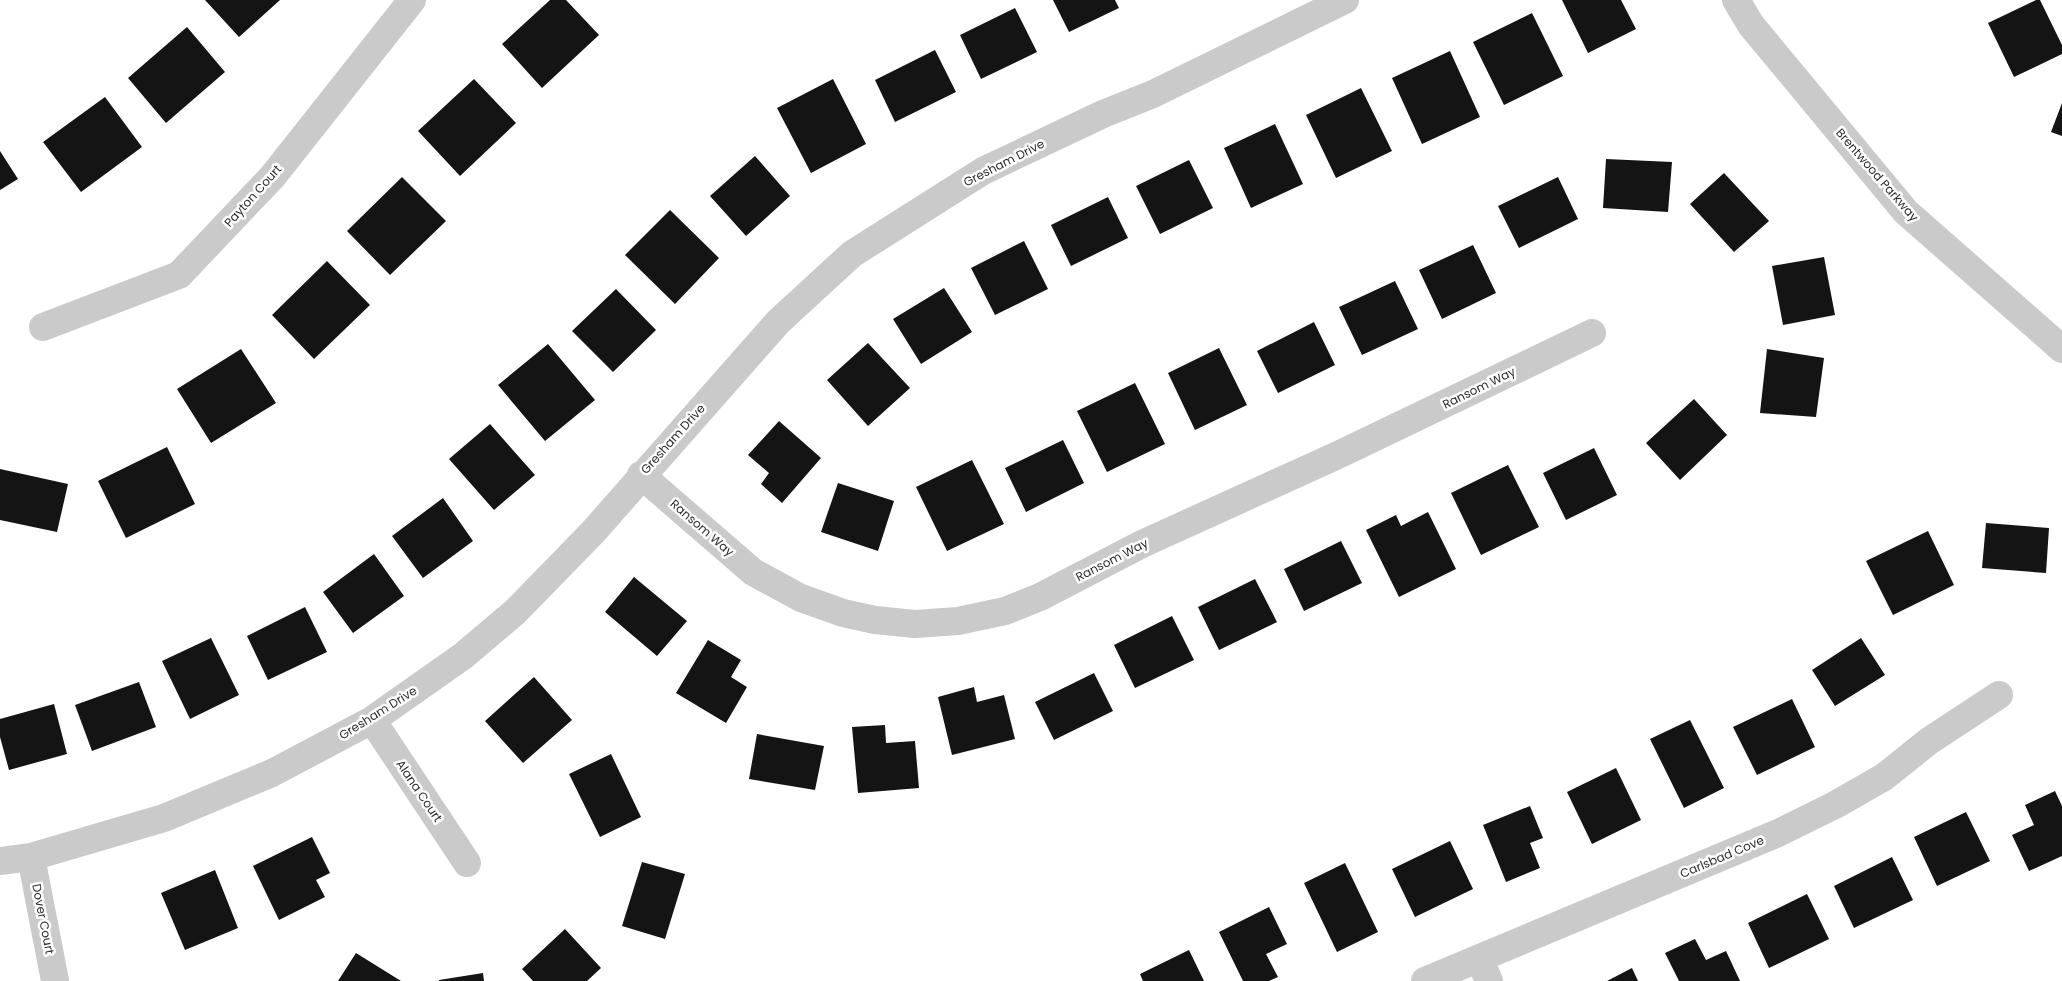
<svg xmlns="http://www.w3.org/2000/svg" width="2062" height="981" font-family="Poppins,sans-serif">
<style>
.building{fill:#141414}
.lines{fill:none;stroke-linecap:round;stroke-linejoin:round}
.minor{stroke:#cacaca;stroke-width:28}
.labels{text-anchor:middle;stroke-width:5;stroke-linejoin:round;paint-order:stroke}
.street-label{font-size:12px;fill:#2d2d2d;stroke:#fff}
</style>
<rect width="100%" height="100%" fill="#fff"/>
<path class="building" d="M 205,0 L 280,0 L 239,37 Z
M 550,0 L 566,0 L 599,35 L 542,88 L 502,44 Z
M 1053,0 L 1115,0 L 1119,8 L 1069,32 Z
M 1562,0 L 1621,0 L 1636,29 L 1588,53 Z
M 2036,0 L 2040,0 L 2062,45 L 2062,54 L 2014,77 L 1988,23 Z
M 1015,8 L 1037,52 L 981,79 L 960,35 Z
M 1532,13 L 1563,76 L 1504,105 L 1473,42 Z
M 187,27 L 225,72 L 166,123 L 128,78 Z
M 935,50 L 956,92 L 895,122 L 875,80 Z
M 1450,51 L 1480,117 L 1422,144 L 1392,78 Z
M 474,79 L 516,123 L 460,176 L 418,131 Z
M 833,79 L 866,144 L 811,173 L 777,108 Z
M 1361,88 L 1392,151 L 1336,178 L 1306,115 Z
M 105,97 L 142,147 L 81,192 L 43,142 Z
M 2062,103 L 2062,136 L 2051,132 Z
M 1275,124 L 1303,184 L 1251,208 L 1224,148 Z
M 0,151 L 18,179 L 0,190 Z
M 755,156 L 790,196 L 746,236 L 710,196 Z
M 1606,159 L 1672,162 L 1668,212 L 1603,208 Z
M 1189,160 L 1213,208 L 1160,234 L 1136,186 Z
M 1724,173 L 1769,221 L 1734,252 L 1690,204 Z
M 402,177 L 446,221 L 390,275 L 347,231 Z
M 1558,177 L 1578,219 L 1519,248 L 1498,206 Z
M 1108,197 L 1128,238 L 1071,266 L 1051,225 Z
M 670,210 L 719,258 L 675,304 L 625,255 Z
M 1024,241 L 1048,289 L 995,315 L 971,268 Z
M 1473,245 L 1496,293 L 1442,319 L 1419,270 Z
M 1824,257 L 1835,315 L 1783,325 L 1772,266 Z
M 327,261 L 370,305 L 314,359 L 272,315 Z
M 1395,281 L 1418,329 L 1362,355 L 1339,307 Z
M 944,288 L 972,332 L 921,364 L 893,319 Z
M 616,289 L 656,330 L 613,372 L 572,331 Z
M 1314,322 L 1335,365 L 1278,393 L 1257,351 Z
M 868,343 L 910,388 L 868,426 L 827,380 Z
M 548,344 L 595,400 L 545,441 L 498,385 Z
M 1219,348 L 1247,405 L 1195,430 L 1168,373 Z
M 241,349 L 276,403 L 211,443 L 177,389 Z
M 1767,349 L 1824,358 L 1816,417 L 1760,413 Z
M 1135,383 L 1165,444 L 1107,472 L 1077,411 Z
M 1694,399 L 1727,435 L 1680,480 L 1646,443 Z
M 779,421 L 821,458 L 782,503 L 761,484 L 769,473 L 748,455 Z
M 490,424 L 535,475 L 494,510 L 449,459 Z
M 1063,440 L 1084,483 L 1026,512 L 1005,468 Z
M 167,447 L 195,504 L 126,538 L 98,481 Z
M 1594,448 L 1617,495 L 1566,520 L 1543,473 Z
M 972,460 L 1004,524 L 947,551 L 916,487 Z
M 1508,465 L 1539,527 L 1481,555 L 1451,493 Z
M 0,469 L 68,484 L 57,532 L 0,520 Z
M 838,483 L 894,501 L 878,551 L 821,532 Z
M 443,498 L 473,541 L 423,578 L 392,536 Z
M 1428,512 L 1456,569 L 1399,597 L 1366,530 L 1396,515 L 1401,526 Z
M 1986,523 L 2049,528 L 2046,573 L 1982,568 Z
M 1928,531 L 1954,585 L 1893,615 L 1866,561 Z
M 1341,541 L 1362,583 L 1304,611 L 1284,569 Z
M 374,554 L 404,596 L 353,633 L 323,592 Z
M 634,577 L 687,621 L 657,656 L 605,612 Z
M 1255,579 L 1277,622 L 1219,650 L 1198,607 Z
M 305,607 L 327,652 L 268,680 L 247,636 Z
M 1172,616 L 1194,660 L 1135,688 L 1114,645 Z
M 211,638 L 239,695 L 190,719 L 162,661 Z
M 1861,638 L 1885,675 L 1835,706 L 1812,670 Z
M 708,640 L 741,660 L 731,677 L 747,687 L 726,723 L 676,693 Z
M 1094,673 L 1113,711 L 1054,740 L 1035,702 Z
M 534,677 L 572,720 L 523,763 L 485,721 Z
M 139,682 L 156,727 L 92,751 L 75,705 Z
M 974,687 L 977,702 L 1004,695 L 1015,739 L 952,755 L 938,697 Z
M 1792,699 L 1815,747 L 1757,775 L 1733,727 Z
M 54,704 L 67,754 L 9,770 L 0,737 L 0,719 Z
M 1690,720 L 1724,788 L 1684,808 L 1650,739 Z
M 885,725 L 886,743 L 915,741 L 919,788 L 858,793 L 852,727 Z
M 757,734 L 824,746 L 815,790 L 749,779 Z
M 611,754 L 641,817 L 600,837 L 569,774 Z
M 1616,768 L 1641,820 L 1592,844 L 1567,792 Z
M 2055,791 L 2062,806 L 2062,856 L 2029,871 L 2012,835 L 2034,825 L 2025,805 Z
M 1530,806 L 1543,838 L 1530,843 L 1540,868 L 1506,882 L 1483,825 Z
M 1966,812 L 1990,861 L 1937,886 L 1914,837 Z
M 312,837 L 330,873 L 316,880 L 325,897 L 279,920 L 253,866 Z
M 1450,841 L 1473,889 L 1415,917 L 1392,869 Z
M 1892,857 L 1913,900 L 1854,928 L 1834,886 Z
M 642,862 L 685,874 L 665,939 L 622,926 Z
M 1345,863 L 1378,932 L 1337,952 L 1304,883 Z
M 215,870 L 238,928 L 185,950 L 161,893 Z
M 1807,894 L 1829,939 L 1769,968 L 1748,923 Z
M 1269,907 L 1287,944 L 1266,954 L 1278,977 L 1269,981 L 1243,981 L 1219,932 Z
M 565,929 L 601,968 L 587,981 L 533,981 L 522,969 Z
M 1695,939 L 1706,960 L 1726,951 L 1740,981 L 1679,981 L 1665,953 Z
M 1189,950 L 1204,981 L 1143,981 L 1140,974 Z
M 356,953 L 401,981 L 338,981 Z
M 1632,968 L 1638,981 L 1607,981 Z
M 483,973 L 484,981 L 439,981 L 439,980 Z"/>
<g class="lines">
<path class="minor" d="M 1736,0 L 1751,25 L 1906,212 L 2062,349
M 43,327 L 179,275 L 273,176 L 412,0
M 641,475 L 753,572 L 801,598 L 843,613 L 875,620 L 915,624 L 958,621 L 1005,611 L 1040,597 L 1142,544 L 1338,455 L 1592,333
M 372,720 L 467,863
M 31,857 L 55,981
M 0,861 L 31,857 L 164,818 L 272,773 L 372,720 L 463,656 L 515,612 L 593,532 L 778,322 L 852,254 L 983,171 L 1103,114 L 1153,94 L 1345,0
M 1480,960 L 1489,981
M 1425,981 L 1776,834 L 1835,805 L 1884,777 L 1929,741 L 1999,695"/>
</g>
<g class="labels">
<g class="street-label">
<text transform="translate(1004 163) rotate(-27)" y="4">Gresham Drive</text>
<text transform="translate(1877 175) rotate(49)" y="4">Brentwood Parkway</text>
<text transform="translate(253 196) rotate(-48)" y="4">Payton Court</text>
<text transform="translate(1479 388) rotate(-26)" y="4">Ransom Way</text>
<text transform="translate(673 439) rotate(-48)" y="4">Gresham Drive</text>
<text transform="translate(702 528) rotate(41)" y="4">Ransom Way</text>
<text transform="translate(1112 560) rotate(-27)" y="4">Ransom Way</text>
<text transform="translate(378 713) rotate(-32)" y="4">Gresham Drive</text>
<text transform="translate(419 791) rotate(56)" y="4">Alana Court</text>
<text transform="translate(1722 857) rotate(-23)" y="4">Carlsbad Cove</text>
<text transform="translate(43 919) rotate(79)" y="4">Dover Court</text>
</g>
</g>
</svg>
